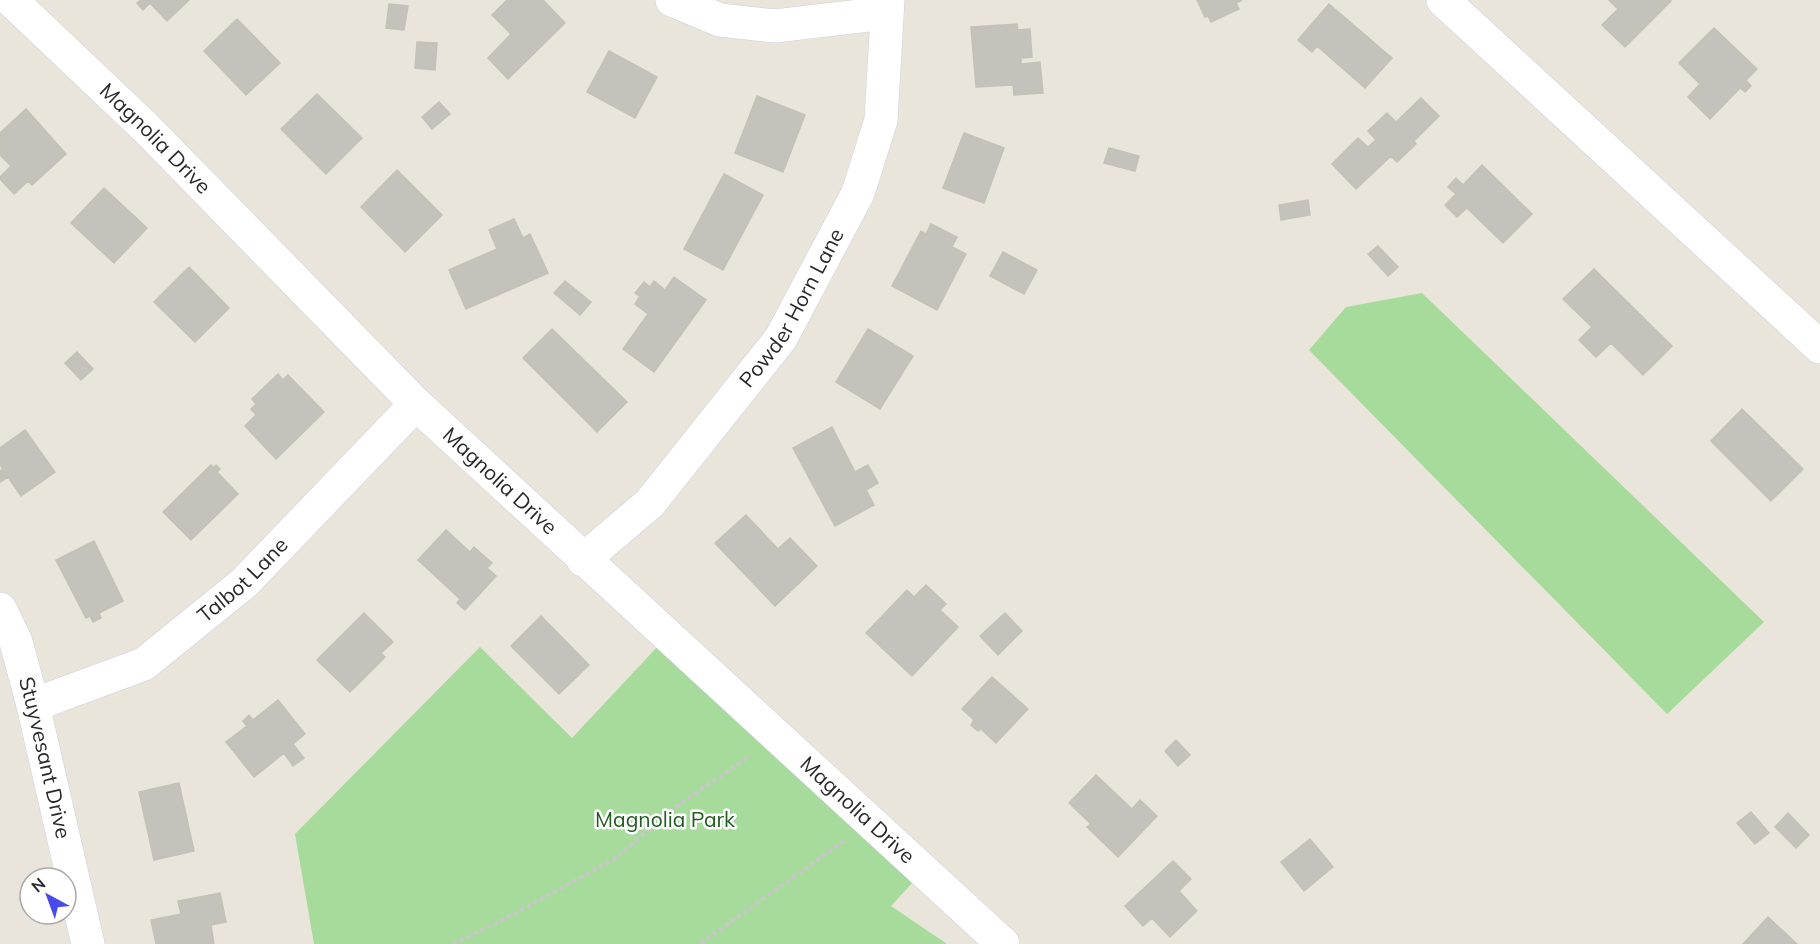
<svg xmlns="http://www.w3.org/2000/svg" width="1820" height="944" font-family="Mulish,sans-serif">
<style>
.green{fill:#a6db9b}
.building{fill:#c4c2ba;stroke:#c4c1b5;stroke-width:1.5}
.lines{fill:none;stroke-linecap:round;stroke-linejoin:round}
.street-casing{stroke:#d0d0e0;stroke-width:34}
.secondary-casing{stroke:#d0d0e0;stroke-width:34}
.path{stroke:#c7c7c7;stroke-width:4;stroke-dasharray:4.5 3;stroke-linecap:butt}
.street{stroke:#fff;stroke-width:33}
.secondary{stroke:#fff;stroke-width:33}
.labels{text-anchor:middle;stroke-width:5;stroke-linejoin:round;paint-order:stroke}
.street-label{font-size:21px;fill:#282828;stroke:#fff}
.park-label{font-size:21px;fill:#215d1f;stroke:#fff}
</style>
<rect width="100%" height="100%" fill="#e9e5da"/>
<path class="green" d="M 1422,293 L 1764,622 L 1667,714 L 1309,350 L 1346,307 Z
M 659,645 L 915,880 L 891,906 L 947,944 L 314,944 L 295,834 L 480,647 L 572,738 Z"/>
<path class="building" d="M 141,0 L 189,0 L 167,21 L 150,3 L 143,10 L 137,3 Z
M 507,0 L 543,0 L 565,23 L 508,79 L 488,58 L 511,34 L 492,15 Z
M 1197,0 L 1242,0 L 1236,3 L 1239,9 L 1211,22 L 1208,16 L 1205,17 Z
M 1609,0 L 1669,0 L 1671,1 L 1625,47 L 1602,25 L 1618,9 Z
M 389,4 L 408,6 L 404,30 L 386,28 Z
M 1329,4 L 1392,58 L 1365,88 L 1317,46 L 1312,52 L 1298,40 Z
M 237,19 L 280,63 L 246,95 L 204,51 Z
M 1017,24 L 1018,30 L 1030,29 L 1032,57 L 1021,58 L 1021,64 L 1040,62 L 1043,93 L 1014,95 L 1013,85 L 976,87 L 971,27 Z
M 1714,28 L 1757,69 L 1746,80 L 1751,86 L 1745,92 L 1740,88 L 1710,119 L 1688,97 L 1700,84 L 1679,63 Z
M 417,42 L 437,43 L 435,70 L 415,68 Z
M 609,51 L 657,77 L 635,118 L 587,92 Z
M 317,94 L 362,138 L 326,174 L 281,129 Z
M 757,96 L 805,115 L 783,172 L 735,153 Z
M 1421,98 L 1439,116 L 1414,141 L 1416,144 L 1397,162 L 1391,156 L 1356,189 L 1332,164 L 1358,138 L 1368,147 L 1376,140 L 1368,131 L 1387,113 L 1396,122 Z
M 439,102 L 450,114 L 432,129 L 422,117 Z
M 26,109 L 66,154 L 32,185 L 28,181 L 14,194 L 0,179 L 0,177 L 11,166 L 0,155 L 0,133 Z
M 964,133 L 1004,148 L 984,203 L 943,188 Z
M 1109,148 L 1139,156 L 1135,171 L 1104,163 Z
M 1482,165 L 1532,214 L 1503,243 L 1467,208 L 1457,217 L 1445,205 L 1456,194 L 1448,187 L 1456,178 L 1463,185 Z
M 397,170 L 442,215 L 405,252 L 361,207 Z
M 724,174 L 763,195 L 723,270 L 684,249 Z
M 104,188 L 147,228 L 114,263 L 71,223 Z
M 1308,200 L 1310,215 L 1281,220 L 1279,205 Z
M 514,219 L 523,238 L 530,234 L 548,273 L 466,309 L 449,270 L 497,249 L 489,230 Z
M 931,224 L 957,237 L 952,247 L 966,254 L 937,310 L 892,286 L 921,231 L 926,234 Z
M 1378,246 L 1398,267 L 1388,276 L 1368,254 Z
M 1003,252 L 1037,270 L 1024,294 L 990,276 Z
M 189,267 L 229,308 L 195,342 L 154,302 Z
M 1594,269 L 1672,346 L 1643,375 L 1611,343 L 1596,357 L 1579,340 L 1592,327 L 1563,299 Z
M 674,277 L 706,300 L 654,372 L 623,349 L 648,314 L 635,304 L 640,296 L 635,293 L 644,282 L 650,287 L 654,281 L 665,290 Z
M 565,281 L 591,302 L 580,315 L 554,293 Z
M 552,329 L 627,402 L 597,432 L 523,358 Z
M 868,329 L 913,356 L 880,409 L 836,382 Z
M 77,352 L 93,369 L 81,380 L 65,363 Z
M 278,374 L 283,380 L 288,375 L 324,412 L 276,459 L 245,426 L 256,415 L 251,409 L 256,404 L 252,399 Z
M 1742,409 L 1803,469 L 1771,501 L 1711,441 Z
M 832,427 L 855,472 L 868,465 L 878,483 L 866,490 L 874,505 L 835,526 L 793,448 Z
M 25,430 L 55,472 L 21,496 L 8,477 L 0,482 L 0,471 L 3,469 L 0,464 L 0,448 Z
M 211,465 L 213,468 L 216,465 L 220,469 L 217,472 L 238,494 L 191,540 L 163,512 Z
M 746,515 L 778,549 L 790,538 L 817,566 L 775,606 L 715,543 Z
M 446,530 L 470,552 L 474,547 L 492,563 L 487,568 L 496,576 L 465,610 L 457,603 L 460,599 L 418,560 Z
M 94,541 L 123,601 L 99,613 L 101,618 L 93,622 L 90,616 L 86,618 L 56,560 Z
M 926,585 L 946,604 L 940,610 L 958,627 L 912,676 L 866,633 L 907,590 L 914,597 Z
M 364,613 L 393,642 L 381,653 L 385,657 L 350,692 L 317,660 Z
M 1005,613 L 1022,631 L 998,655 L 980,636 Z
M 541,616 L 589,665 L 559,694 L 511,646 Z
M 992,677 L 1028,709 L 996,743 L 981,729 L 978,731 L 971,725 L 974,720 L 962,709 Z
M 278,700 L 305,734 L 293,744 L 304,758 L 293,766 L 284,753 L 254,777 L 226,742 L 247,726 L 243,721 L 249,715 L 253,720 Z
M 1176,740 L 1190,755 L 1178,766 L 1165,751 Z
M 1096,775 L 1132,809 L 1140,800 L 1157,816 L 1118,857 L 1087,827 L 1091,824 L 1069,803 Z
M 179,783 L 194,851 L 154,860 L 139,792 Z
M 1751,812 L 1769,833 L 1755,844 L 1737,823 Z
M 1788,813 L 1809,835 L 1796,848 L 1775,827 Z
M 1310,839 L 1333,867 L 1304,891 L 1281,862 Z
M 1173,861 L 1191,879 L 1179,891 L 1197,911 L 1170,937 L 1152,918 L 1143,926 L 1125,906 Z
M 220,893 L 226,922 L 211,925 L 214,944 L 156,944 L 151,920 L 181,914 L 178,901 Z
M 1768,917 L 1797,944 L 1743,944 Z"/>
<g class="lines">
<defs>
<g id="street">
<path d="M 672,0 L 720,20 L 775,26 L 885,13"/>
<path id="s1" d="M 583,560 L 650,503 L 781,338 L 858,193 L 881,120 L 888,0"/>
<path id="s2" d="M 0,609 L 16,642 L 33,705 L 88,944"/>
<path id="s3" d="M 33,705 L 144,664 L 244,583 L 416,404"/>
</g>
<g id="secondary">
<path id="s4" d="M 11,0 L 145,127 L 416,404 L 1003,944"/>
<path d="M 1443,0 L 1820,347"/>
</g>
</defs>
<use href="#street" class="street-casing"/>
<use href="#secondary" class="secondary-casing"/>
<path class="path" d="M 453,944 L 516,913 L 614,859 L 678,805 L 750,756
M 701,944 L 705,940 L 844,841"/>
<use href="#street" class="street"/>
<use href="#secondary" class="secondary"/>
</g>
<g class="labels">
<g class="street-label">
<text dy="7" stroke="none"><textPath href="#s4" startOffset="200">Magnolia Drive</textPath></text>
<text dy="7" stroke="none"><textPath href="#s1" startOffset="330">Powder Horn Lane</textPath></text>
<text dy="7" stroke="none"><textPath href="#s4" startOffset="686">Magnolia Drive</textPath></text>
<text dy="7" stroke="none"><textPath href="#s3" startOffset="248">Talbot Lane</textPath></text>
<text dy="7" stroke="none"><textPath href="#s2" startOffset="156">Stuyvesant Drive</textPath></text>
<text dy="7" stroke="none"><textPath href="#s4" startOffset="1172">Magnolia Drive</textPath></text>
</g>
<g class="park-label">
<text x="665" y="827">Magnolia Park</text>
</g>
</g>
<g transform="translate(48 896) rotate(319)"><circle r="28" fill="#ffffff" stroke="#a9a9a9" stroke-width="1.5"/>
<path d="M0-4.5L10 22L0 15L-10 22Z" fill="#484ae9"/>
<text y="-9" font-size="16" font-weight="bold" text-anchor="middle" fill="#282828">N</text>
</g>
</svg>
